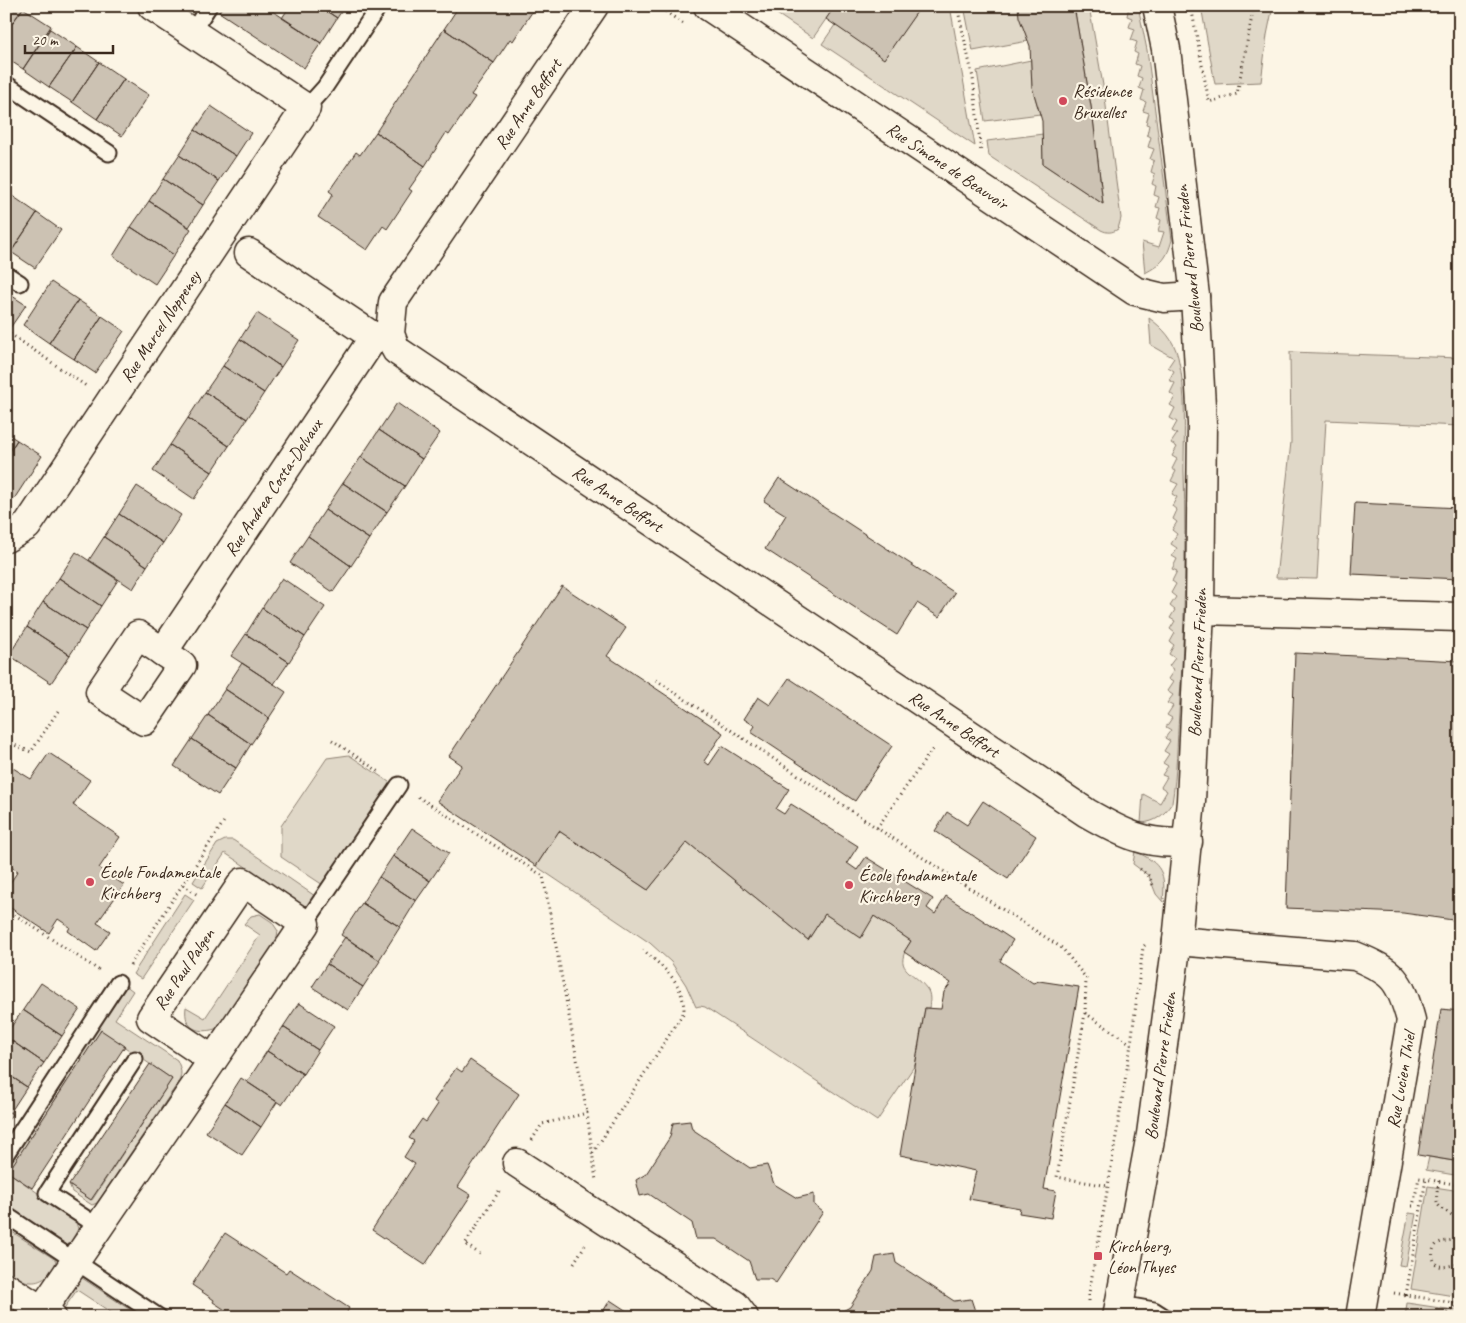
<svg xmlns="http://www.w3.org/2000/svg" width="1466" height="1323" font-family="Caveat,sans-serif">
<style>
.green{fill:#e0d8c8;stroke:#8e8173}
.building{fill:#ccc2b3;stroke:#3b2a1e}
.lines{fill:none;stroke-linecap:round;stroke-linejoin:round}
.lane-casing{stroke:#3b2a1e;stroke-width:19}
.street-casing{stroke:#3b2a1e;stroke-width:31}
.secondary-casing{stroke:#3b2a1e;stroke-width:31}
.path{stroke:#3b2a1e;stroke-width:3;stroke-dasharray:1 4;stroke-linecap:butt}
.lane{stroke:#fcf5e5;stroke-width:15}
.street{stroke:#fcf5e5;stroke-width:28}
.secondary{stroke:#fcf5e5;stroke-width:28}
.poi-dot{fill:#d1495b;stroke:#fcf5e5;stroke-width:2}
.labels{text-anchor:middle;stroke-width:4.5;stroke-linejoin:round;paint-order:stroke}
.poi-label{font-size:18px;fill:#3b2a1e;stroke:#fcf5e5;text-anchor:start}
.street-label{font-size:18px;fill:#3b2a1e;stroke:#fcf5e5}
</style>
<rect width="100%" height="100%" fill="#fcf5e5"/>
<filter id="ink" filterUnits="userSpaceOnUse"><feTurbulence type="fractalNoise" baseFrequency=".02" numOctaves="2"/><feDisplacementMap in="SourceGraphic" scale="10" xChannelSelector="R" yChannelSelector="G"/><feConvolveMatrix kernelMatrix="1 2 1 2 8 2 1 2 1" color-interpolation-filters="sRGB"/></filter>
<g filter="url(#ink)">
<path class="green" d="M 765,6 L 835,6 L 813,38 Z
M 921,6 L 950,6 L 975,146 L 822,44 L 835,25 L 884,58 Z
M 964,6 L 1018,6 L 1020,17 L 1028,41 L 973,51 Z
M 1074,6 L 1089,6 L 1104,91 L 1121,218 L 1118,229 C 1112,233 1107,233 1101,230 L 989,156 L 987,141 L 1043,134 L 1043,164 L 1103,204 L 1093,118 Z
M 1129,6 L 1138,6 L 1147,50 L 1172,240 C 1167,258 1162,264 1145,273 L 1142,242 L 1159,247 L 1164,232 L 1158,231 L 1161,220 L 1157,218 L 1160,208 L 1156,207 L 1159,197 L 1154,195 L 1156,186 L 1152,184 L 1155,174 L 1151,172 L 1154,161 L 1150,159 L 1154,149 L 1148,147 L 1151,137 L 1147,135 L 1149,125 L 1146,124 L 1149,113 L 1143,111 L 1146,102 L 1141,100 L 1144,90 L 1139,88 L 1142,78 L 1137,76 L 1140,66 L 1135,64 L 1138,54 L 1134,52 L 1137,42 L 1131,40 L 1135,29 L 1129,27 L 1132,18 L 1127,16 Z
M 1201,6 L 1273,6 L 1267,35 L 1261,82 L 1215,84 Z
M 1031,60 L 1032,87 L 1040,114 L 985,121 L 977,71 Z
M 1149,318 C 1163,328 1174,340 1178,357 C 1187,393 1184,433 1184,470 C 1186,551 1185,632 1179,712 C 1177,742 1177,773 1172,803 C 1164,815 1156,822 1141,823 L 1143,794 L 1160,803 L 1167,791 L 1161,787 L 1167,777 L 1162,775 L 1168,766 L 1163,763 L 1169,754 L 1164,751 L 1170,741 L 1165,738 L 1171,730 L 1166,727 L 1172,718 L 1167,715 L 1173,706 L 1167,703 L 1173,695 L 1167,691 L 1173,682 L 1168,679 L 1174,670 L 1169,666 L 1175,658 L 1169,654 L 1174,645 L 1170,642 L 1175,633 L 1170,629 L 1175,621 L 1170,618 L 1175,610 L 1170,606 L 1176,597 L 1171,593 L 1176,584 L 1172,581 L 1177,571 L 1172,569 L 1177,559 L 1172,556 L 1177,548 L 1171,544 L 1177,534 L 1172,530 L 1177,522 L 1173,519 L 1177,510 L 1172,506 L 1177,497 L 1172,494 L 1178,484 L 1171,481 L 1176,471 L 1172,469 L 1177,459 L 1172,456 L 1177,447 L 1171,443 L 1177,434 L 1172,431 L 1177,422 L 1170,418 L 1175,408 L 1170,405 L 1175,397 L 1170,393 L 1175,383 L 1169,380 L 1174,371 L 1168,367 L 1174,358 L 1151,345 Z
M 1290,352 L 1460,358 L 1460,426 L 1326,420 L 1317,579 L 1276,578 L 1291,442 Z
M 349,755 L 392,784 L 323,885 L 281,857 L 281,826 L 327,758 Z
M 559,831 L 648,890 L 687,842 L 808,940 L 825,914 L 860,937 L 874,916 L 911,941 C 891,971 912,969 927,989 C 931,994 930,1002 929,1008 L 925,1008 L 915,1065 L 877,1121 L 705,1007 L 700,1006 L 696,1007 L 686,985 L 671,962 L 650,943 L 536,866 Z
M 225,840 L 233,840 L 315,896 L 308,908 L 225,853 L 202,888 L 193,882 L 217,844 Z
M 1135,851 C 1162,864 1166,873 1163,902 L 1156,894 L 1149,876 L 1133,864 Z
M 185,894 L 194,900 L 141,979 L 133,974 Z
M 260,914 L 272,922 L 278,931 L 276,942 L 218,1028 C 199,1035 183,1029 186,1007 L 205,1018 L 260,935 L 244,924 L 251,916 Z
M 125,985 L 133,991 L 115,1019 L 177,1060 C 181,1069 183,1074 178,1083 L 97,1203 L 92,1205 L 72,1192 L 69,1185 L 92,1200 L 172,1079 L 101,1031 L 8,1172 L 75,1219 L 78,1229 L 68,1247 L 6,1206 L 6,1166 Z
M 1429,1157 L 1460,1162 L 1460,1176 L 1426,1170 Z
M 1428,1186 L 1460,1191 L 1460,1297 L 1411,1289 Z
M 1409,1213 L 1416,1214 L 1406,1266 L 1399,1265 Z
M 6,1228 L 56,1260 C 54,1272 43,1283 31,1282 C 22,1282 14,1275 6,1270 Z
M 76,1274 L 141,1317 L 118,1317 L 77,1290 L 63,1310 L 55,1304 Z
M 1407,1303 L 1460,1311 L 1460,1317 L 1405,1317 Z"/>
<path class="building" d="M 6,6 L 23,8 L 6,32 Z
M 223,6 L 265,6 L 321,43 L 304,68 L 219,12 Z
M 290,6 L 319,6 L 337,18 L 321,43 L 282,18 Z
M 319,6 L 345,6 L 337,18 Z
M 459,6 L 536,6 L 513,41 L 510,39 L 494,63 L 444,29 Z
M 835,6 L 921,6 L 884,59 L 826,19 Z
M 1018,6 L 1074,6 L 1093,118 L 1103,204 L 1043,164 L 1042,121 L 1032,87 L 1030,46 L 1019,17 Z
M 23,8 L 51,26 L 23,69 L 6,58 L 6,32 Z
M 50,29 L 77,47 L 49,87 L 23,69 Z
M 444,29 L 494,63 L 471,95 L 475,97 L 449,135 L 446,133 L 425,166 L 376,132 Z
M 77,47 L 99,62 L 72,102 L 49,87 Z
M 99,62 L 124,79 L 97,119 L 72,102 Z
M 124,79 L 149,95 L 122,136 L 97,119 Z
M 211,106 L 251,133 L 236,156 L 195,130 Z
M 195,130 L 236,156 L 219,181 L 179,155 Z
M 376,132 L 425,166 L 409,189 L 412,191 L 387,229 L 383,226 L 367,250 L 318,217 L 333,194 L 329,191 L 356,152 L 360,155 Z
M 179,155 L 219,181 L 203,205 L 163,179 Z
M 163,179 L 203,205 L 189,227 L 149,201 Z
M 11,195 L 37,213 L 11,252 L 6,249 L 6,201 Z
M 149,201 L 191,229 L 174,255 L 131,227 Z
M 37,213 L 61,230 L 35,268 L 11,252 Z
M 131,227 L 174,255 L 155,284 L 113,256 Z
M 51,282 L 78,300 L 49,343 L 23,325 Z
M 6,292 L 26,305 L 10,328 L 6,326 Z
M 78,300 L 102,316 L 74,359 L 49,343 Z
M 257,313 L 299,340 L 281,367 L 240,339 Z
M 102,316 L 124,331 L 95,373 L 74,359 Z
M 240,339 L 281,367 L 264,393 L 223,366 Z
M 223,366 L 264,393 L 247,419 L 205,392 Z
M 205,392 L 247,419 L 229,446 L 188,418 Z
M 397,403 L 440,433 L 422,459 L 379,430 Z
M 188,418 L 229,446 L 212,472 L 170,445 Z
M 379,430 L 422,459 L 405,486 L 361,457 Z
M 6,433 L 17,440 L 6,457 Z
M 17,440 L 42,456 L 14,499 L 6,494 L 6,457 Z
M 170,445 L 212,472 L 194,499 L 153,471 Z
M 361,457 L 405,486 L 387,512 L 343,483 Z
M 779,478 L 955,593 L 939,617 L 917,603 L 897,635 L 765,549 L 786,515 L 764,501 Z
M 343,483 L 387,512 L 369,539 L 325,510 Z
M 137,486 L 181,515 L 163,543 L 119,514 Z
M 1355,503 L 1460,508 L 1460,579 L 1351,574 Z
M 325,510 L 369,539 L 351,566 L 308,536 Z
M 119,514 L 163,543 L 147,566 L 104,537 Z
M 308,536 L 351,566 L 333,592 L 290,563 Z
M 104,537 L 147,566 L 133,589 L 89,560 Z
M 76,552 L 118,580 L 101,606 L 59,578 Z
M 59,578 L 101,606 L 86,630 L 43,602 Z
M 282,578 L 325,607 L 305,637 L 262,608 Z
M 562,586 L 626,628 L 607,656 L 723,733 L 704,761 L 709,765 L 722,746 L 789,789 L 776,809 L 784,814 L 791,804 L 858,846 L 847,863 L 857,870 L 866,857 L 933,899 L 927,908 L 935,914 L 946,896 L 1013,940 L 1000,961 L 1033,983 L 1039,981 L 1079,987 L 1044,1189 L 1056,1191 L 1051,1218 L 1019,1213 L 1020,1208 L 969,1199 L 976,1171 L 900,1155 L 925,1008 L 941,1009 L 944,992 L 951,983 L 904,952 L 911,941 L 874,916 L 861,938 L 825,914 L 808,940 L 687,842 L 648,890 L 559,831 L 536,866 L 437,801 L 462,765 L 449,756 Z
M 43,602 L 86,630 L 70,655 L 27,627 Z
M 262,608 L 305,637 L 289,662 L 246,634 Z
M 27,627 L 70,655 L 51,683 L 9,655 Z
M 246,634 L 289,662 L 274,684 L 231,656 Z
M 1295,653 L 1460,661 L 1460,921 L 1403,913 L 1286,908 Z
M 242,663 L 286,692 L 269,718 L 225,689 Z
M 789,678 L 892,746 L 855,801 L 751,732 L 755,726 L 744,719 L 758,697 L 770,705 Z
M 225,689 L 269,718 L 251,744 L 208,715 Z
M 208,715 L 251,744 L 236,768 L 192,739 Z
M 192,739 L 236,768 L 218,795 L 174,766 Z
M 49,753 L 90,780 L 73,805 L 120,837 L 99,868 L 124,885 L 97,923 L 110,931 L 96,951 L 68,931 L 70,927 L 58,919 L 49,933 L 6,905 L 6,889 L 18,871 L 8,865 L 6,867 L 6,778 L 13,768 L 31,779 Z
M 983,801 L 1036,836 L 1008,879 L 935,831 L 947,812 L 967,825 Z
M 412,828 L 449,853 L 430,881 L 393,856 Z
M 393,856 L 430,881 L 416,901 L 379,877 Z
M 379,877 L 416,901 L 400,927 L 362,903 Z
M 362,903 L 400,927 L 379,960 L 341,935 Z
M 345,937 L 380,961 L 363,987 L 327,964 Z
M 327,964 L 363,987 L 348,1010 L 312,987 Z
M 41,983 L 80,1009 L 62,1036 L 23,1010 Z
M 299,1003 L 334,1026 L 318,1050 L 283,1027 Z
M 1441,1009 L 1460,1011 L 1460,1162 L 1418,1155 Z
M 23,1010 L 62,1036 L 44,1063 L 6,1037 L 6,1034 Z
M 283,1027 L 318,1050 L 303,1074 L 267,1051 Z
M 101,1030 L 125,1046 L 32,1188 L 8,1172 Z
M 6,1037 L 44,1063 L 27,1087 L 6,1073 Z
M 267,1051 L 303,1074 L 282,1105 L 247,1082 Z
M 470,1060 L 519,1094 L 458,1187 L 471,1195 L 425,1265 L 372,1230 L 415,1164 L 404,1157 L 414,1141 L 409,1138 L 422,1119 L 426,1122 L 438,1104 L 434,1101 L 456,1068 L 462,1072 Z
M 150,1064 L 172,1079 L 91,1200 L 69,1185 Z
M 6,1073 L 27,1087 L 10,1113 L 6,1110 Z
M 241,1078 L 277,1102 L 261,1127 L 225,1103 Z
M 225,1103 L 261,1127 L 242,1155 L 206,1132 Z
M 6,1110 L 12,1114 L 6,1123 Z
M 690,1121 L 692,1129 L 750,1168 L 767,1165 L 774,1184 L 797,1198 L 814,1194 L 814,1205 L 823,1212 L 776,1283 L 770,1279 L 755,1279 L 749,1261 L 716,1239 L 696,1239 L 692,1223 L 649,1194 L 640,1196 L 636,1180 L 646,1174 L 670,1137 L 673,1123 Z
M 225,1233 L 286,1273 L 289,1269 L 349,1308 L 347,1312 L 353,1317 L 236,1317 L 213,1302 L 214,1300 L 192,1285 Z
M 894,1254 L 896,1263 L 954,1301 L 971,1299 L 977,1317 L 840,1317 L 839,1313 L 850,1307 L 873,1271 L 876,1257 Z
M 610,1300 L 636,1317 L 594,1317 L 597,1312 L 601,1315 Z"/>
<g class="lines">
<defs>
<path id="lane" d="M 192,32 L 209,6
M 6,84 L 109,153
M 306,108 L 325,87 L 379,6
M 6,274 L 20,283
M 305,924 L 399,785
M 6,1154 L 118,983
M 6,1215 L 159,1317
M 99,1227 L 47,1193 L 135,1059
M 1120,1304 L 1154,1310 L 1165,1317"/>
<g id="street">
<path id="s1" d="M 594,6 L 393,302 L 390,334 L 396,350 L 1087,813 C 1122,833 1146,846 1188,842"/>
<path id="s2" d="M 708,6 L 1135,291 L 1164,298 L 1195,296"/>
<path d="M 249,253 L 374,337"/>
<path id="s3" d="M 6,538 L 27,526 L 306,108 L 152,6"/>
<path d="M 1200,610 L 1460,617"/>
<path d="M 138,635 L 182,665 L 144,721 L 100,692 Z"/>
<path id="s4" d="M 163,652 L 374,337 L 390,334"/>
<path d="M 1177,941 L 1355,956 C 1394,972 1400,980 1411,1020 L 1360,1317"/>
<path d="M 517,1163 L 735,1305 L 744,1317"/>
<path d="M 6,1287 L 52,1317"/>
<path d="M 42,1310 C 130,1182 218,1053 305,924 L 243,882 L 151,1018 L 213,1060"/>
</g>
<g id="secondary">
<path id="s5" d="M 1117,1317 L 1151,1134 L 1177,941 L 1191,801 L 1200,610 L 1202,424 L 1195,296 L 1166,49 L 1157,6"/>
</g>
</defs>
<use href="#lane" class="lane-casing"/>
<use href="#street" class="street-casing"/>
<use href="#secondary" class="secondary-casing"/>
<path class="path" d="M 657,6 L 684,24
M 957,6 L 973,78 L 981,153
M 1191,6 L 1209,102 L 1237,94 L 1254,6
M 6,331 L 86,386
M 656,680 L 877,828 L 1062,948 L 1086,978 L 1085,1013 L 1131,1044
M 332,740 L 381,773
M 6,746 L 12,744 L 31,752 L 58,711
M 418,797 L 543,876 L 587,1113
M 877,828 L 934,747
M 1140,869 L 1149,876 L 1153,885
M 183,885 L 199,896
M 6,909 L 100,971
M 130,965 L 225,820
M 1085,1013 L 1057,1177 L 1108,1186
M 532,1140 L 542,1124 L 587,1113 L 596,1181
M 593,1153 L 684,1012 C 684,982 664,968 643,950
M 1439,1181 C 1432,1213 1441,1204 1459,1221 L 1460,1231 L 1455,1239 C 1449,1242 1441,1240 1436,1245 C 1433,1248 1432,1253 1433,1257 C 1436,1272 1449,1265 1460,1264
M 1407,1206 L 1413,1206 L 1419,1178 L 1460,1185
M 480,1254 L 465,1244 L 501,1188
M 574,1263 L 587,1242
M 1394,1293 L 1460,1304
M 1406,1295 L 1426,1179
M 1089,1301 L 1089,1293 L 1108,1186 L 1131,1044 L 1143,947 L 1147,943
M 1444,1317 L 1448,1312 L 1460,1305"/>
<use href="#lane" class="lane"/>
<use href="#street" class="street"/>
<use href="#secondary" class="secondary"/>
</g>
</g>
<g class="poi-dot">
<circle cx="1063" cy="101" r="5"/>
<circle cx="90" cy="882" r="5"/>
<circle cx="849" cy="885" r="5"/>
<rect x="1093" y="1251" width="10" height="10" rx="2.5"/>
</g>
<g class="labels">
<g class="poi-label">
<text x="1073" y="97">Résidence<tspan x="1073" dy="21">Bruxelles</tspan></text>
<text x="100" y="878">École Fondamentale<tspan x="100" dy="21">Kirchberg</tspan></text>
<text x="859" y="881">École fondamentale<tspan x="859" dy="21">Kirchberg</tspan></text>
<text x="1108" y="1252">Kirchberg,<tspan x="1108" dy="21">Léon Thyes</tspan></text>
</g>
<g class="street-label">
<text transform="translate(528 104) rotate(-56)" y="6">Rue Anne Beffort</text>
<text dy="6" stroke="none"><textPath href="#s2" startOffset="288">Rue Simone de Beauvoir</textPath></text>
<text transform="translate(1189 259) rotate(-96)" y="6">Boulevard Pierre Frieden</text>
<text dy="6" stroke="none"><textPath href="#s3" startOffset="264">Rue Marcel Noppeney</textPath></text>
<text dy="6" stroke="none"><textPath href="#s4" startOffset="198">Rue Andrea Costa-Delvaux</textPath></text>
<text dy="6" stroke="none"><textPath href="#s1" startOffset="674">Rue Anne Beffort</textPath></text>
<text dy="6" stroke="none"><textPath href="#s5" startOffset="660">Boulevard Pierre Frieden</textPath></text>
<text dy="6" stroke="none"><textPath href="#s1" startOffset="1079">Rue Anne Beffort</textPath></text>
<text transform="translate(184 969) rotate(-56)" y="6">Rue Paul Palgen</text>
<text dy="6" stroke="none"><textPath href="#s5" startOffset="255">Boulevard Pierre Frieden</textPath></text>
<text transform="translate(1401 1080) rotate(-80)" y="6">Rue Lucien Thiel</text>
</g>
</g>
<rect width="1466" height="1323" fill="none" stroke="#fcf5e5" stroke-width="25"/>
<rect x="12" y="12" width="1441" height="1298" fill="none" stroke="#3b2a1e" stroke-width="2" filter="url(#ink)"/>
<path d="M25 45v8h88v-8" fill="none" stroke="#3b2a1e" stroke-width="2.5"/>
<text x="32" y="45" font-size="15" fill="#3b2a1e" stroke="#fcf5e5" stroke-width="4" paint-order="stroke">20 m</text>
</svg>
